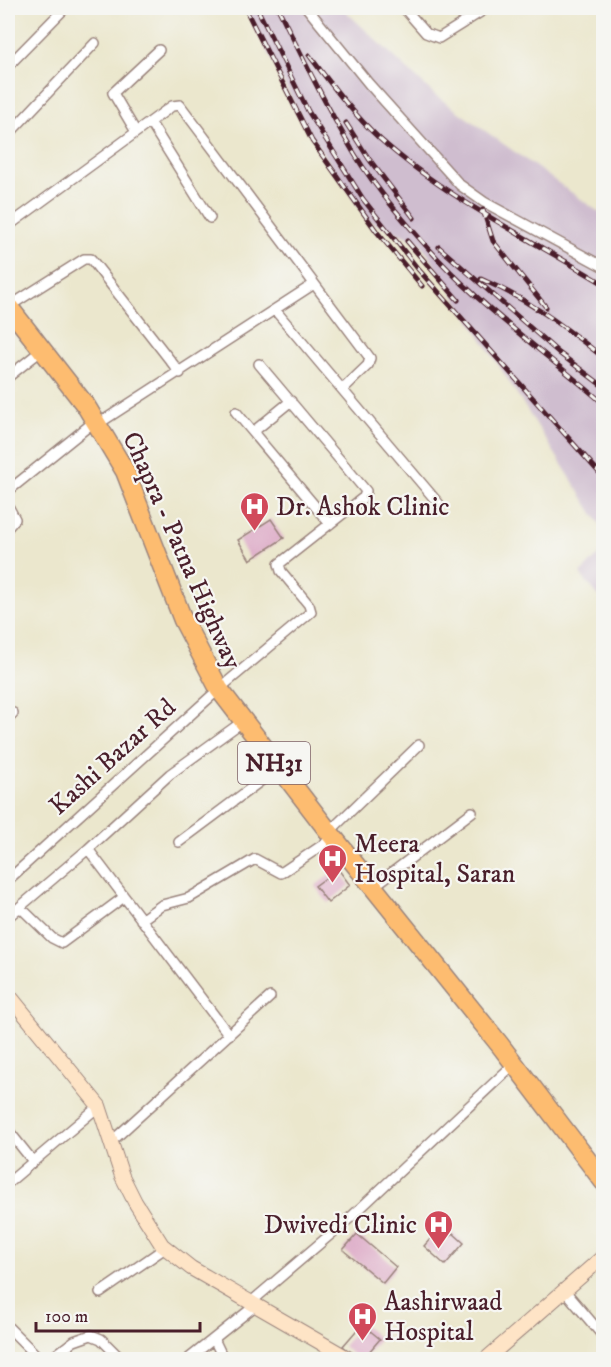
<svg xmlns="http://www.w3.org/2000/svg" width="611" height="1367" font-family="'IM FELL DW Pica',serif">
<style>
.industrial{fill:#cfbdcf}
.building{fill:#dfb0ca}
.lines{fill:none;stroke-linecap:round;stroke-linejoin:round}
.street-casing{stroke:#9a837c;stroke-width:12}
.secondary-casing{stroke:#9a837c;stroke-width:16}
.highway-casing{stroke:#9a837c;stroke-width:21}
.street{stroke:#fff;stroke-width:9}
.secondary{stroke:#fee4c6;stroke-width:14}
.highway{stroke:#fdbc70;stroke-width:18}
.rail-casing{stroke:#4a1f2b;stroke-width:5}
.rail{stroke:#f6f6f2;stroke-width:3;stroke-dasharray:9;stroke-linecap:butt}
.labels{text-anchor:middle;stroke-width:4.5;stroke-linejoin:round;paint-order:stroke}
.shield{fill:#f6f6f2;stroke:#7e6067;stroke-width:1.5}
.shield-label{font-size:24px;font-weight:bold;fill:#4a1f2b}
.poi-label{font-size:26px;fill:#4a1f2b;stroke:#f6f6f2;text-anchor:start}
.street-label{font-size:26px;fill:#4a1f2b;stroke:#f6f6f2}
</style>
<rect width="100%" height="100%" fill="#f6f6f2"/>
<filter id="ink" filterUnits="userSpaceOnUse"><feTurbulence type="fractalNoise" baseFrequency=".0167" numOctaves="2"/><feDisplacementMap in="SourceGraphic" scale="12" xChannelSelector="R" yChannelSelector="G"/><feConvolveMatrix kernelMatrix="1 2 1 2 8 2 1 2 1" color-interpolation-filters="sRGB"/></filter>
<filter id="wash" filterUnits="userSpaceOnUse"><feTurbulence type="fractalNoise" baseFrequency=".008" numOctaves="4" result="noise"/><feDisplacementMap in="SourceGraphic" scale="24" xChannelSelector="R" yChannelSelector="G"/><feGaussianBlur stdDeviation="1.35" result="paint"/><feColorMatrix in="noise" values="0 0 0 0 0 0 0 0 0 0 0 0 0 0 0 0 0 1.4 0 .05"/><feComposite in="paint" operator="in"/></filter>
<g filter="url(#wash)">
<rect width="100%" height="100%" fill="#ebe7cd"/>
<path class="industrial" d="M 245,8 L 342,8 L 435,95 L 603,215 L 603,529 L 420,242 L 367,220 L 308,130 Z
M 603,550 L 603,601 L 580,574 Z"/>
<g id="blocks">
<path class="building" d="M 271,519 L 284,538 L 250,560 L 238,540 Z
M 338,869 L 350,885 L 328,903 L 315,886 Z
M 453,1233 L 464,1243 L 445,1265 L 424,1246 L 432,1237 L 442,1245 Z
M 357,1234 L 396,1267 L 383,1283 L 343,1250 Z
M 362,1324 L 380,1339 L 362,1360 L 359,1360 L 343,1346 Z"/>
</g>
</g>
<g filter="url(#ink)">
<use href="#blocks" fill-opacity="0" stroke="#9a837c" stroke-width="1.5"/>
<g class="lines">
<defs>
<path id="street" d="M 307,8 L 369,84 L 460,185 L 484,202 L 604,267
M 404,8 L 426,33 L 439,38 L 487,8
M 8,66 L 65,8
M 150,122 L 210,218
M 136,132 L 113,93 L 159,50
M 8,135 L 95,43
M 8,226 L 172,106 L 180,105 L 370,358 L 368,365 L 343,389
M 8,307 L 84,259 L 91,259 L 180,373
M 275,310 L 439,504
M 8,377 L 42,350
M 236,412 L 330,524
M 98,424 L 314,284
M 253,432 L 291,401
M 8,491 L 95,421
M 8,506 L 15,519 L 8,527
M 8,718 L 13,713
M 329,832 L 419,745
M 179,842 L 278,768
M 88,849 L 229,1035
M 8,880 L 219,689 L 311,612 L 309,605 L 281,571 L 279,564 L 364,497 L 366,491 L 259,364
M 373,887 L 472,812
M 20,907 L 52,938 L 62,943 L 124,897
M 8,917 L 88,849 L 170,774 L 242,722
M 141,920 L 162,905 L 189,898 L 255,859 L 281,873 L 333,838
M 8,1130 L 32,1160
M 111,1142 L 270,997
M 8,1183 L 99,1106
M 564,1290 L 604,1337
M 100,1293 L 165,1248
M 251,1302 L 351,1217 L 514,1064
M 8,1327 L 41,1360
M 214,1339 L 224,1360
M 49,1360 L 74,1341 L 91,1335 L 101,1339 L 122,1360
M 187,1360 L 256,1305"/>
<path id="secondary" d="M 8,994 L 99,1106 L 122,1176 L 135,1202 L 162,1245 L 191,1268 L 351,1360
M 485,1360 L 604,1256"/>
<path id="highway" d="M 8,306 L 86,406 L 125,471 L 183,620 L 219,689 L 329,832 L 500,1045 L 604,1182"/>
</defs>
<use href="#street" class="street-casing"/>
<use href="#secondary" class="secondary-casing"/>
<use href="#highway" class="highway-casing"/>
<use href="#street" class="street"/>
<use href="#secondary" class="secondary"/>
<use href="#highway" class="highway"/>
<defs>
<path id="rail" d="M 245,8 L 312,141 L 377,232 L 422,286
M 257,8 L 308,111 L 363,199 L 418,269 L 604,478
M 278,8 C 302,57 326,106 354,153 C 377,191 409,227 439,260 C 489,313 549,356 604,404
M 309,55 C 331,84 353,114 380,139 C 443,196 530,239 604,284
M 346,123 L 369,159 L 414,218
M 483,210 L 493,241 L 546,307
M 407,241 L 458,300
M 439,247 L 559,353 L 604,387
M 481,279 C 531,301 561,324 604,358"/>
</defs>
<use href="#rail" class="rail-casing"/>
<use href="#rail" class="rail"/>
</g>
</g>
<defs>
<symbol id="hospital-pin" viewBox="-11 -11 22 30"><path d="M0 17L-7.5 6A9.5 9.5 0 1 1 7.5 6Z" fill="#d1495b" stroke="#f6f6f2"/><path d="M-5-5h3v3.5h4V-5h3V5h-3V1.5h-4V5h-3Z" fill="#fff"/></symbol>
</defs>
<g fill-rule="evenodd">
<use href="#hospital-pin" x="238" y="490" width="33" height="45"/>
<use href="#hospital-pin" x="316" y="842" width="33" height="45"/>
<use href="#hospital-pin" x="422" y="1208" width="33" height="45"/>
<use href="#hospital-pin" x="346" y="1300" width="33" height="45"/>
</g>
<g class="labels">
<rect class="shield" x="238" y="742" width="72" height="42" rx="4.5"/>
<g class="shield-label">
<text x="274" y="771">NH31</text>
</g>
<g class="poi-label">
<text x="276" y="515">Dr. Ashok Clinic</text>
<text x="354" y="852">Meera<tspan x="354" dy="30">Hospital, Saran</tspan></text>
<text x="417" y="1233" text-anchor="end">Dwivedi Clinic</text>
<text x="384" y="1310">Aashirwaad<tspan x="384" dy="30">Hospital</tspan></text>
</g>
<g class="street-label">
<text transform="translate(183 550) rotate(66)" y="9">Chapra - Patna Highway</text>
<text transform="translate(112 756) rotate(-42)" y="9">Kashi Bazar Rd</text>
</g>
</g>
<rect width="611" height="1367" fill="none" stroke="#f6f6f2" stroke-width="30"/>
<path d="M36 1322v9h164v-9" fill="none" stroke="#4a1f2b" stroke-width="3"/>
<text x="45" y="1322" font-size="18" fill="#4a1f2b" stroke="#f6f6f2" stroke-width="4.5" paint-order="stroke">100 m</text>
</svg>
